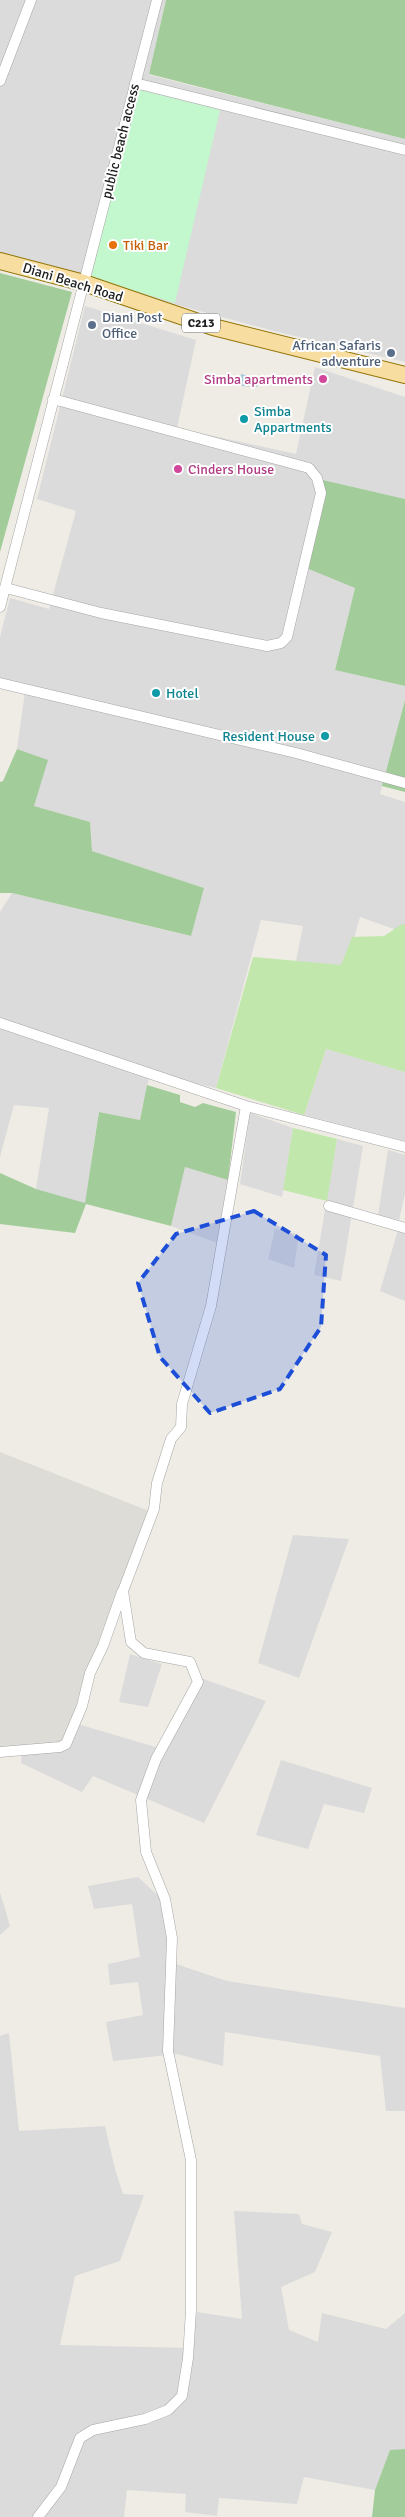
<svg xmlns="http://www.w3.org/2000/svg" width="405" height="2517" font-family="Signika,sans-serif">
<style>
.residential{fill:#dcdbdb}
.airport{fill:#dddcd6}
.grass{fill:#c1e7ac}
.forest{fill:#a3cc9b}
.park{fill:#c3f7ce}
.water{fill:#a7c8da}
.lines{fill:none;stroke-linecap:round;stroke-linejoin:round}
.minor-casing{stroke:#a5a5a5;stroke-width:11}
.primary-casing{stroke:#917507;stroke-width:18}
.minor{stroke:#fff;stroke-width:10}
.primary{stroke:#f8dda0;stroke-width:16}
.marked{fill:#1d4ed8;fill-opacity:0.2;stroke:#1d4ed8;stroke-width:4;stroke-dasharray:10 6;stroke-linejoin:round}
.food-dot{fill:#e8710a;stroke:#fff;stroke-width:2}
.service-dot{fill:#5c6f8a;stroke:#fff;stroke-width:2}
.hotel-dot{fill:#d1479c;stroke:#fff;stroke-width:2}
.culture-dot{fill:#0f9aa8;stroke:#fff;stroke-width:2}
.labels{text-anchor:middle;stroke-width:4;stroke-linejoin:round;paint-order:stroke}
.shield{fill:#fff;stroke:#626262;stroke-width:1}
.shield-label{font-size:12px;font-weight:bold;fill:#1e1e1e}
.street-label{font-size:14px;fill:#1e1e1e;stroke:#fff}
.food-label{font-size:14px;fill:#c56008;stroke:#fff;text-anchor:start}
.service-label{font-size:14px;fill:#4e5e75;stroke:#fff;text-anchor:start}
.hotel-label{font-size:14px;fill:#b23c85;stroke:#fff;text-anchor:end}
.culture-label{font-size:14px;fill:#0d838f;stroke:#fff;text-anchor:start}
</style>
<rect width="100%" height="100%" fill="#eeece4"/>
<path class="residential" d="M 0,0 L 166,0 L 149,75 L 405,139 L 405,362 L 274,331 L 0,257 Z
M 85,306 L 196,340 L 177,428 L 296,454 L 315,367 L 405,397 L 405,499 L 323,480 L 355,588 L 335,670 L 405,686 L 405,700 L 380,794 L 405,802 L 405,933 L 360,917 L 343,976 L 296,961 L 303,926 L 261,920 L 216,1088 L 150,1073 L 140,1120 L 99,1112 L 85,1204 L 36,1189 L 49,1108 L 14,1105 L 0,1157 L 0,912 L 12,893 L 190,936 L 204,888 L 92,851 L 90,822 L 33,806 L 47,760 L 17,749 L 25,692 L 0,685 L 0,637 L 10,598 L 49,609 L 76,511 L 37,499 Z
M 326,1049 L 405,1072 L 405,1141 L 304,1115 Z
M 250,1113 L 293,1128 L 282,1197 L 240,1184 Z
M 337,1139 L 363,1146 L 341,1281 L 314,1275 Z
M 388,1150 L 405,1155 L 405,1194 L 399,1220 L 378,1215 Z
M 185,1166 L 228,1180 L 217,1243 L 171,1226 Z
M 275,1229 L 299,1234 L 294,1268 L 268,1259 Z
M 398,1230 L 405,1232 L 405,1301 L 380,1291 Z
M 293,1535 L 349,1539 L 299,1678 L 258,1663 Z
M 130,1654 L 162,1664 L 148,1707 L 119,1702 Z
M 198,1677 L 266,1701 L 204,1823 L 93,1776 L 82,1792 L 21,1763 L 22,1746 L 71,1722 L 162,1749 Z
M 281,1760 L 372,1788 L 364,1813 L 324,1804 L 308,1849 L 256,1835 Z
M 138,1877 L 167,1904 L 176,1964 L 227,1981 L 405,2008 L 405,2111 L 386,2111 L 380,2056 L 225,2032 L 223,2066 L 177,2054 L 113,2061 L 106,2022 L 143,2015 L 138,1982 L 110,1985 L 108,1964 L 140,1957 L 132,1904 L 94,1909 L 88,1886 Z
M 0,1892 L 10,1926 L 0,1935 Z
M 9,2033 L 19,2131 L 105,2126 L 115,2169 L 123,2194 L 144,2195 L 120,2261 L 75,2276 L 60,2345 L 191,2348 L 197,2312 L 242,2319 L 234,2211 L 299,2214 L 302,2224 L 332,2232 L 315,2272 L 281,2287 L 289,2330 L 318,2342 L 322,2313 L 386,2329 L 405,2313 L 405,2449 L 390,2451 L 375,2490 L 304,2477 L 297,2504 L 219,2498 L 217,2516 L 185,2512 L 186,2494 L 127,2490 L 124,2517 L 0,2517 L 0,2036 Z"/>
<path class="airport" d="M 0,1452 L 149,1511 L 63,1742 L 0,1748 Z"/>
<path class="grass" d="M 402,924 L 405,925 L 405,1072 L 326,1049 L 304,1115 L 216,1088 L 253,957 L 341,965 L 352,937 L 384,936 Z
M 293,1128 L 337,1139 L 327,1201 L 283,1190 Z"/>
<path class="forest" d="M 166,0 L 405,0 L 405,139 L 149,74 Z
M 0,273 L 72,292 L 0,552 Z
M 323,480 L 405,499 L 405,686 L 335,670 L 355,588 L 304,567 Z
M 405,700 L 405,792 L 382,786 Z
M 17,749 L 48,760 L 34,806 L 90,822 L 92,851 L 204,888 L 191,936 L 12,893 L 0,893 L 0,782 L 3,781 Z
M 147,1085 L 180,1095 L 180,1102 L 195,1107 L 203,1103 L 236,1112 L 228,1180 L 185,1167 L 171,1226 L 86,1204 L 75,1233 L 0,1224 L 0,1173 L 36,1189 L 85,1203 L 99,1112 L 140,1120 Z
M 405,2449 L 405,2517 L 372,2517 L 375,2490 L 390,2450 Z"/>
<path class="park" d="M 136,89 L 220,110 L 175,303 L 91,278 Z"/>
<path class="water" d="M 241,374 L 257,378 L 260,382 L 257,387 L 242,386 L 240,381 Z"/>
<g class="lines">
<defs>
<path id="minor" d="M 0,81 L 31,0
M 135,83 L 405,150
M 6,588 L 101,613 L 267,646 L 281,643 L 287,637 L 321,493 L 317,478 L 309,468 L 53,399
M 0,607 L 157,0
M 0,683 L 296,753 L 405,783
M 0,1023 L 246,1106 L 405,1147
M 329,1206 L 405,1228
M 0,1752 L 60,1747 L 66,1744 L 82,1706 L 90,1673 L 103,1646 L 122,1592
M 38,2517 L 61,2487 L 80,2438 L 93,2430 L 145,2419 L 168,2410 L 182,2396 L 188,2358 L 191,2310 L 191,2160 L 168,2051 L 172,1938 L 165,1899 L 146,1852 L 141,1800 L 156,1759 L 198,1682 L 190,1662 L 144,1653 L 131,1642 L 123,1591 L 154,1509 L 157,1483 L 171,1439 L 181,1427 L 182,1404 L 211,1306 L 246,1106"/>
<path id="primary" d="M 0,261 L 84,283 L 213,327 L 405,375"/>
</defs>
<use href="#minor" class="minor-casing"/>
<use href="#primary" class="primary-casing"/>
<use href="#minor" class="minor"/>
<use href="#primary" class="primary"/>
</g>
<path class="marked" d="M 254,1211 L 326,1255 L 321,1327 L 280,1389 L 210,1413 L 160,1357 L 138,1283 L 176,1234 Z"/>
<circle class="food-dot" cx="113" cy="245" r="5"/>
<g class="service-dot">
<circle cx="92" cy="325" r="5"/>
<circle cx="391" cy="353" r="5"/>
</g>
<g class="hotel-dot">
<circle cx="323" cy="379" r="5"/>
<circle cx="178" cy="469" r="5"/>
</g>
<g class="culture-dot">
<circle cx="244" cy="419" r="5"/>
<circle cx="156" cy="693" r="5"/>
<circle cx="325" cy="736" r="5"/>
</g>
<g class="labels">
<rect class="shield" x="182" y="313.5" width="38" height="19" rx="4"/>
<g class="shield-label">
<text x="201" y="327">C213</text>
</g>
<g class="street-label">
<text transform="translate(120 141) rotate(-76)" y="5">public beach access</text>
<text transform="translate(73 282) rotate(17)" y="5">Diani Beach Road</text>
</g>
<g class="food-label">
<text x="123" y="250">Tiki Bar</text>
</g>
<g class="service-label">
<text x="102" y="322">Diani Post<tspan x="102" dy="16">Office</tspan></text>
<text x="381" y="350" text-anchor="end">African Safaris<tspan x="381" dy="16">adventure</tspan></text>
</g>
<g class="hotel-label">
<text x="313" y="384">Simba apartments</text>
<text x="188" y="474" text-anchor="start">Cinders House</text>
</g>
<g class="culture-label">
<text x="254" y="416">Simba<tspan x="254" dy="16">Appartments</tspan></text>
<text x="166" y="698">Hotel</text>
<text x="315" y="741" text-anchor="end">Resident House</text>
</g>
</g>
</svg>
